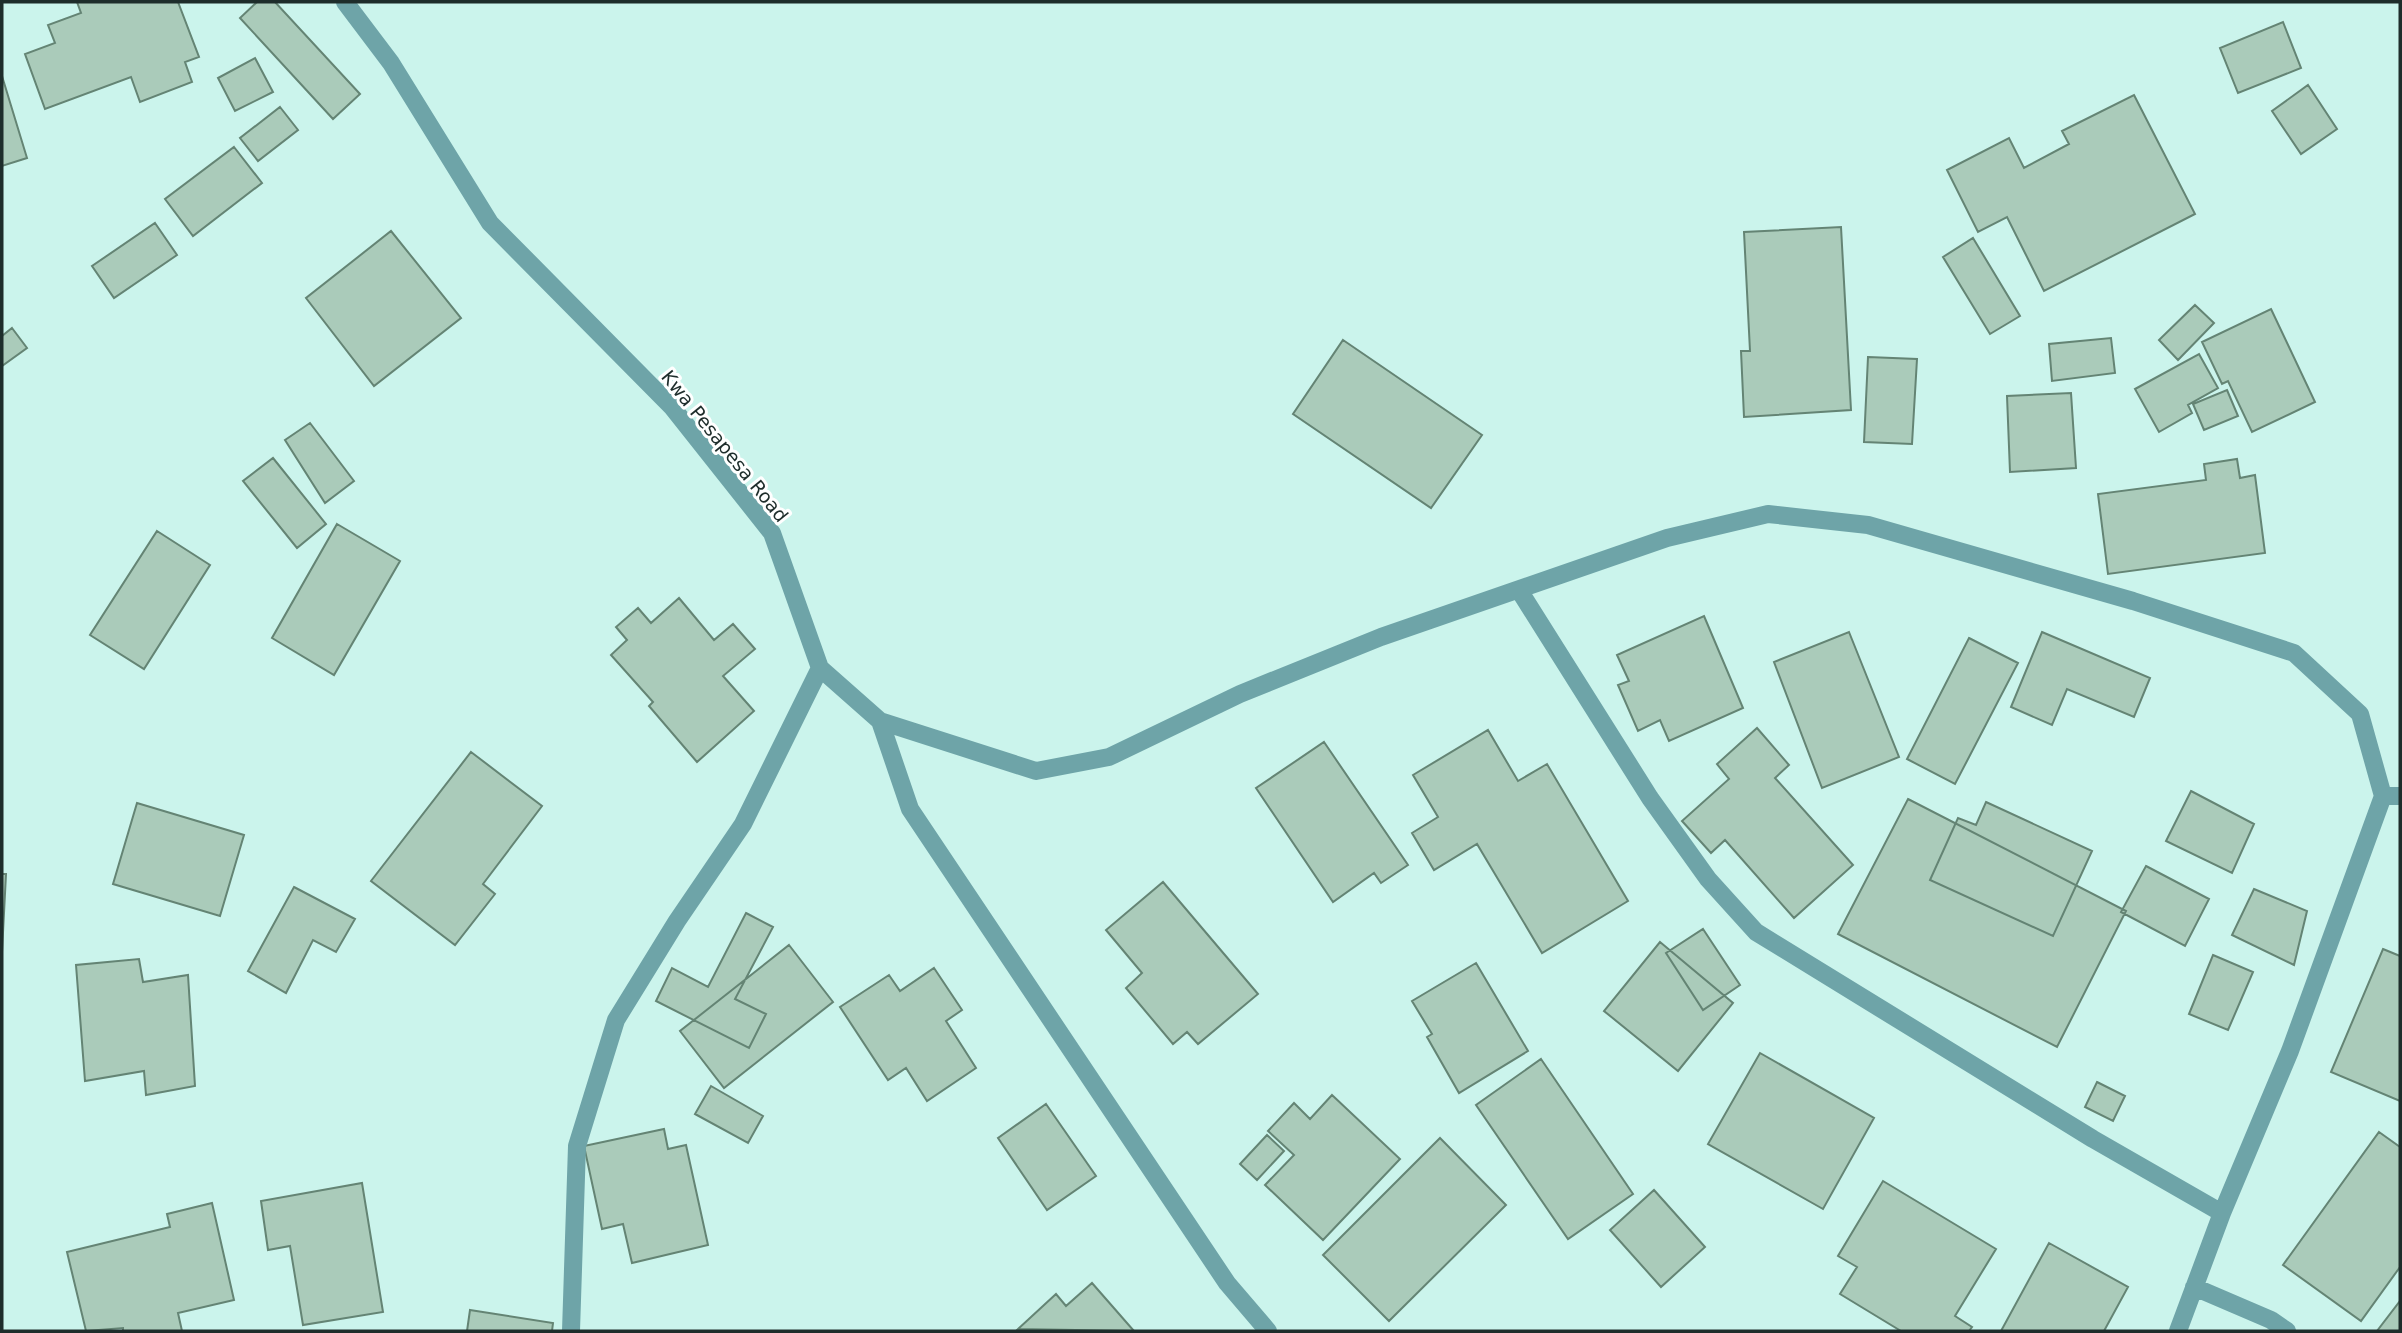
<svg xmlns="http://www.w3.org/2000/svg" width="2402" height="1333" font-family="'DejaVu Sans',sans-serif">
<style>
.building{fill:#aacbba;stroke:#648474;stroke-width:2}
.lines{fill:none;stroke-linecap:round;stroke-linejoin:round}
.minor{stroke:#6ea4a8;stroke-width:18}
.labels{text-anchor:middle;stroke-width:6;stroke-linejoin:round;paint-order:stroke}
.street-label{font-size:19px;fill:#1e2d2b;stroke:#fff}
</style>
<rect width="100%" height="100%" fill="#cbf4ec"/>
<path class="building" d="M 77,2 L 178,2 L 199,57 L 185,62 L 192,82 L 140,102 L 131,77 L 45,109 L 25,54 L 55,43 L 48,25 L 81,13 Z
M 257,2 L 275,2 L 360,94 L 333,119 L 240,18 Z
M 2283,22 L 2301,68 L 2238,93 L 2220,48 Z
M 255,58 L 273,92 L 235,111 L 218,78 Z
M 2,76 L 27,158 L 2,166 Z
M 2308,85 L 2337,129 L 2301,154 L 2272,111 Z
M 2134,95 L 2195,214 L 2044,291 L 2007,217 L 1978,232 L 1947,170 L 2009,138 L 2024,168 L 2069,144 L 2062,131 Z
M 280,107 L 298,130 L 258,161 L 240,138 Z
M 234,147 L 262,183 L 193,236 L 165,199 Z
M 155,223 L 177,255 L 114,298 L 92,266 Z
M 1841,227 L 1851,410 L 1744,417 L 1741,351 L 1750,351 L 1744,232 Z
M 391,231 L 461,318 L 374,386 L 306,298 Z
M 1973,238 L 2020,316 L 1990,334 L 1943,257 Z
M 2195,305 L 2214,323 L 2178,360 L 2159,340 Z
M 2271,309 L 2315,402 L 2252,432 L 2228,381 L 2222,384 L 2202,342 Z
M 12,328 L 27,348 L 2,366 L 2,336 Z
M 2111,338 L 2115,373 L 2052,381 L 2049,344 Z
M 1343,340 L 1482,435 L 1431,508 L 1293,414 Z
M 2199,354 L 2218,388 L 2188,405 L 2192,413 L 2159,432 L 2135,389 Z
M 1868,357 L 1917,359 L 1912,444 L 1864,442 Z
M 2227,390 L 2238,416 L 2204,430 L 2193,404 Z
M 2071,393 L 2076,468 L 2010,472 L 2007,396 Z
M 310,423 L 354,481 L 325,503 L 285,440 Z
M 273,458 L 326,524 L 297,548 L 243,481 Z
M 2237,459 L 2240,478 L 2255,475 L 2265,553 L 2108,574 L 2098,494 L 2206,480 L 2204,464 Z
M 337,524 L 400,561 L 334,675 L 272,638 Z
M 157,531 L 210,565 L 144,669 L 90,635 Z
M 679,598 L 714,640 L 733,624 L 755,649 L 723,676 L 754,711 L 697,762 L 649,706 L 653,702 L 611,655 L 627,640 L 616,627 L 638,608 L 651,623 Z
M 1704,616 L 1743,708 L 1669,741 L 1660,720 L 1638,731 L 1618,685 L 1629,681 L 1617,655 Z
M 1849,632 L 1899,757 L 1822,788 L 1774,662 Z
M 2042,632 L 2150,678 L 2134,717 L 2067,689 L 2052,725 L 2011,707 Z
M 1969,638 L 2018,663 L 1955,784 L 1907,759 Z
M 1757,728 L 1789,765 L 1775,778 L 1853,865 L 1794,918 L 1725,840 L 1711,853 L 1682,821 L 1729,779 L 1717,764 Z
M 1488,730 L 1518,781 L 1547,764 L 1628,901 L 1542,953 L 1477,844 L 1434,870 L 1412,833 L 1438,817 L 1413,775 Z
M 1324,742 L 1408,865 L 1381,883 L 1374,873 L 1333,902 L 1256,788 Z
M 471,752 L 542,806 L 483,884 L 495,894 L 455,945 L 371,881 Z
M 2191,791 L 2254,824 L 2232,873 L 2166,841 Z
M 1908,799 L 2126,911 L 2057,1047 L 1838,934 Z
M 1986,802 L 2092,851 L 2053,936 L 1930,880 L 1958,818 L 1976,825 Z
M 137,803 L 244,835 L 220,916 L 113,884 Z
M 2146,866 L 2209,899 L 2185,946 L 2121,912 Z
M 2,874 L 6,874 L 2,952 Z
M 1163,882 L 1258,994 L 1198,1044 L 1187,1032 L 1173,1044 L 1126,988 L 1142,973 L 1106,930 Z
M 294,887 L 355,919 L 336,952 L 313,940 L 286,993 L 248,971 Z
M 2254,889 L 2307,911 L 2294,965 L 2232,935 Z
M 746,913 L 773,927 L 735,999 L 766,1014 L 749,1048 L 656,1001 L 672,968 L 708,987 Z
M 1703,929 L 1740,985 L 1703,1010 L 1666,953 Z
M 1660,942 L 1733,1003 L 1678,1071 L 1604,1011 Z
M 789,945 L 833,1002 L 724,1088 L 680,1031 Z
M 2383,949 L 2400,956 L 2400,1101 L 2331,1072 Z
M 2213,955 L 2253,972 L 2228,1030 L 2189,1014 Z
M 139,959 L 143,982 L 188,975 L 195,1086 L 146,1095 L 144,1071 L 85,1081 L 76,965 Z
M 1476,963 L 1528,1051 L 1459,1093 L 1427,1037 L 1432,1034 L 1412,1001 Z
M 934,968 L 962,1010 L 946,1021 L 976,1068 L 927,1101 L 906,1068 L 888,1080 L 840,1007 L 889,975 L 900,991 Z
M 1760,1053 L 1874,1118 L 1823,1209 L 1708,1144 Z
M 1541,1059 L 1633,1194 L 1568,1239 L 1476,1105 Z
M 2097,1082 L 2125,1096 L 2113,1121 L 2085,1107 Z
M 711,1086 L 763,1116 L 748,1143 L 695,1114 Z
M 1332,1095 L 1400,1159 L 1323,1240 L 1265,1185 L 1294,1155 L 1268,1131 L 1294,1103 L 1310,1119 Z
M 1046,1104 L 1096,1176 L 1047,1210 L 998,1138 Z
M 664,1129 L 668,1149 L 686,1145 L 708,1245 L 632,1263 L 623,1224 L 602,1229 L 584,1146 Z
M 2379,1132 L 2400,1147 L 2400,1267 L 2361,1321 L 2283,1265 Z
M 1267,1135 L 1284,1151 L 1257,1180 L 1240,1164 Z
M 1440,1138 L 1506,1205 L 1389,1321 L 1323,1255 Z
M 1883,1181 L 1996,1249 L 1955,1316 L 1972,1327 L 1969,1331 L 1901,1331 L 1840,1294 L 1857,1267 L 1838,1256 Z
M 362,1183 L 383,1312 L 303,1325 L 290,1246 L 268,1250 L 261,1201 Z
M 1654,1190 L 1705,1247 L 1661,1287 L 1610,1230 Z
M 212,1203 L 234,1300 L 178,1313 L 182,1331 L 123,1331 L 123,1328 L 86,1331 L 67,1252 L 170,1227 L 167,1214 Z
M 2049,1243 L 2128,1287 L 2104,1331 L 2001,1331 Z
M 1092,1283 L 1134,1331 L 1018,1329 L 1056,1294 L 1066,1306 Z
M 2400,1301 L 2400,1331 L 2377,1331 Z
M 470,1310 L 553,1323 L 552,1331 L 467,1331 Z"/>
<g class="lines">
<path class="minor" d="M 345,2 L 391,63 L 490,223 L 672,407 L 772,533 L 820,668 L 743,824 L 677,921 L 616,1020 L 577,1146 L 571,1331
M 1519,590 L 1650,798 L 1708,879 L 1756,932 L 2093,1139 L 2222,1213
M 820,668 L 880,721 L 910,809 L 1227,1283 L 1268,1331
M 880,721 L 1036,771 L 1109,757 L 1240,694 L 1381,637 L 1667,538 L 1768,514 L 1868,525 L 2133,601 L 2294,653 L 2360,714 L 2383,796
M 2194,1287 L 2271,1320 L 2287,1331
M 2178,1331 L 2222,1213 L 2290,1051 L 2383,796 L 2400,796"/>
</g>
<g class="labels">
<g class="street-label">
<text transform="translate(725 446) rotate(51)" y="7">Kwa Pesapesa Road</text>
</g>
</g>
<rect width="2402" height="1333" fill="none" stroke="#1e2d2b" stroke-width="7"/>
</svg>
